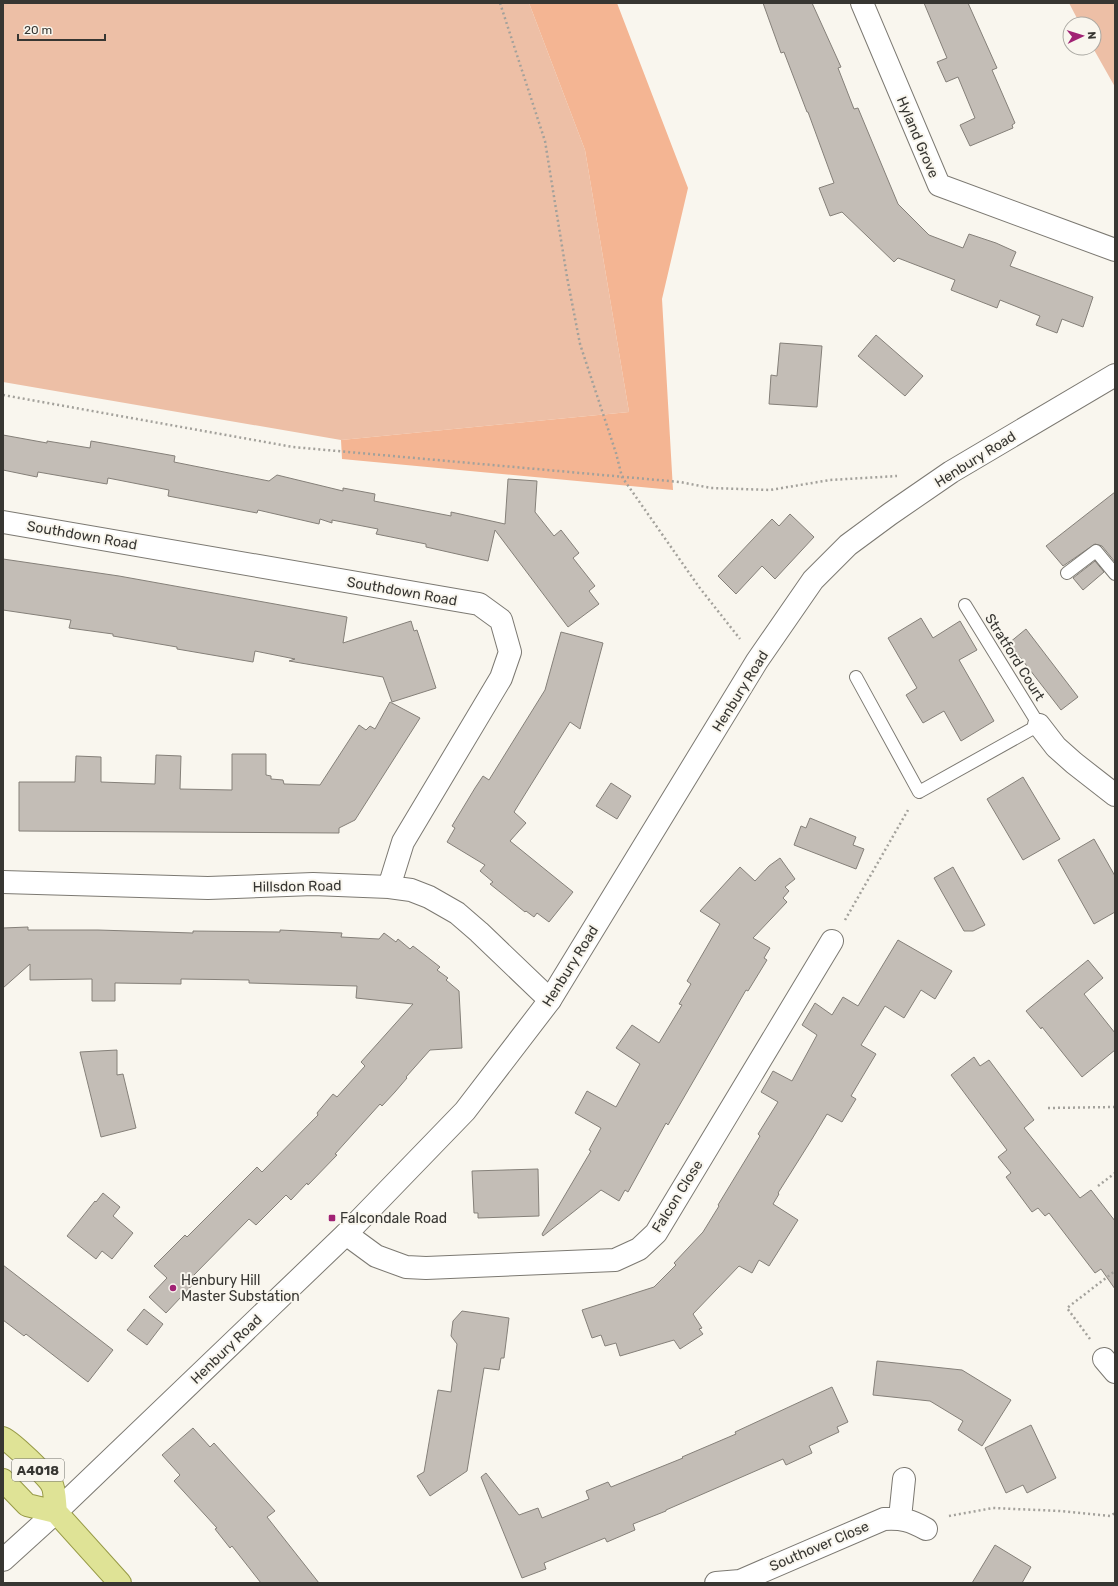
<svg xmlns="http://www.w3.org/2000/svg" width="1118" height="1586" font-family="Rubik,sans-serif">
<style>
.green{fill:#edbfa6}
.forest{fill:#f4b593}
.building{fill:#c3bdb6;stroke:#858079}
.lines{fill:none;stroke-linecap:round;stroke-linejoin:round}
.service-casing{stroke:#7c7972;stroke-width:14}
.minor-casing{stroke:#7c7972;stroke-width:24}
.secondary-casing{stroke:#7c7972;stroke-width:24}
.primary-casing{stroke:#979a46;stroke-width:24}
.path{stroke:#a3a19b;stroke-width:2.5;stroke-dasharray:2 3;stroke-linecap:butt}
.service{stroke:#fff;stroke-width:12}
.minor{stroke:#fff;stroke-width:22}
.secondary{stroke:#fff;stroke-width:22}
.primary{stroke:#dfe396;stroke-width:22}
.poi-dot{fill:#a12274;stroke:#f9f6ee;stroke-width:1.5}
.labels{text-anchor:middle;stroke-width:4;stroke-linejoin:round;paint-order:stroke}
.shield{fill:#f9f6ee;stroke:#71706a;stroke-width:1}
.shield-label{font-size:13px;font-weight:bold;fill:#373632}
.street-label{font-size:14px;fill:#373632;stroke:#f9f6ee}
.poi-label{font-size:14px;fill:#373632;stroke:#f9f6ee;text-anchor:start}
</style>
<rect width="100%" height="100%" fill="#f9f6ee"/>
<path class="green" d="M 3,3 L 529,3 L 585,150 L 629,412 L 341,440 L 3,382 Z
M 1069,3 L 1115,3 L 1115,87 L 1093,48 L 1094,24 L 1080,24 Z"/>
<path class="forest" d="M 529,3 L 617,3 L 688,188 L 662,299 L 673,490 L 342,459 L 341,440 L 629,412 L 585,150 Z"/>
<path class="building" d="M 763,3 L 812,3 L 841,67 L 838,68 L 854,109 L 858,108 L 898,204 L 929,235 L 963,248 L 969,234 L 996,243 L 1016,252 L 1010,266 L 1093,297 L 1083,327 L 1062,319 L 1057,333 L 1036,325 L 1040,316 L 1000,300 L 997,308 L 951,290 L 955,280 L 898,258 L 894,262 L 842,212 L 830,216 L 819,188 L 834,183 L 808,112 L 807,112 L 784,52 L 781,53 Z
M 924,3 L 968,3 L 997,68 L 992,70 L 1015,123 L 1012,125 L 1013,128 L 970,146 L 960,125 L 975,118 L 958,77 L 946,82 L 937,62 L 947,58 Z
M 876,335 L 923,376 L 905,396 L 858,356 Z
M 780,343 L 822,346 L 817,407 L 769,404 L 771,375 L 777,376 Z
M 3,435 L 47,443 L 47,441 L 90,448 L 91,441 L 175,456 L 174,462 L 269,481 L 277,475 L 343,491 L 343,488 L 375,494 L 374,501 L 451,516 L 451,512 L 505,524 L 508,479 L 537,481 L 535,512 L 554,536 L 561,530 L 579,553 L 573,558 L 595,586 L 589,591 L 599,604 L 568,627 L 495,530 L 488,561 L 426,547 L 426,544 L 376,534 L 378,529 L 332,520 L 332,523 L 320,519 L 319,524 L 258,510 L 257,513 L 168,496 L 169,490 L 108,478 L 107,484 L 38,472 L 37,477 L 3,470 Z
M 1115,492 L 1115,562 L 1102,546 L 1095,544 L 1063,566 L 1046,546 Z
M 790,514 L 814,537 L 775,579 L 762,566 L 736,594 L 718,576 L 772,519 L 779,526 Z
M 3,559 L 119,576 L 347,617 L 343,643 L 411,621 L 414,631 L 417,630 L 436,688 L 392,702 L 383,677 L 289,661 L 295,659 L 255,651 L 253,662 L 177,649 L 177,647 L 113,636 L 113,634 L 69,628 L 71,620 L 3,610 Z
M 1095,561 L 1104,572 L 1083,590 L 1073,578 Z
M 921,618 L 933,638 L 960,621 L 977,650 L 959,660 L 994,721 L 961,741 L 944,711 L 923,723 L 906,695 L 917,688 L 888,638 Z
M 1026,629 L 1078,697 L 1061,710 L 1009,643 Z
M 561,632 L 603,643 L 580,729 L 570,722 L 514,812 L 526,823 L 510,841 L 573,892 L 549,922 L 537,913 L 534,917 L 526,911 L 525,912 L 490,884 L 493,882 L 480,871 L 485,865 L 447,842 L 455,828 L 452,826 L 475,788 L 483,776 L 489,780 L 545,690 Z
M 390,702 L 420,718 L 355,820 L 339,828 L 339,833 L 19,831 L 19,782 L 75,782 L 76,756 L 101,757 L 101,782 L 155,784 L 156,755 L 181,756 L 180,789 L 232,790 L 232,754 L 266,754 L 266,775 L 271,776 L 271,779 L 283,780 L 284,784 L 320,785 L 359,725 L 366,730 L 370,726 L 375,729 Z
M 1023,777 L 1060,839 L 1023,860 L 987,799 Z
M 611,783 L 631,796 L 617,819 L 596,806 Z
M 810,818 L 856,837 L 853,845 L 864,849 L 856,869 L 794,845 L 801,826 L 806,828 Z
M 1094,839 L 1115,876 L 1115,912 L 1094,924 L 1058,860 Z
M 780,858 L 795,879 L 785,887 L 789,891 L 783,898 L 787,902 L 753,938 L 770,948 L 764,958 L 767,960 L 748,991 L 746,990 L 668,1125 L 666,1123 L 628,1192 L 625,1190 L 619,1201 L 601,1190 L 543,1236 L 542,1234 L 591,1151 L 589,1150 L 601,1128 L 575,1113 L 587,1091 L 616,1107 L 640,1064 L 616,1048 L 632,1025 L 659,1043 L 682,1005 L 679,1004 L 691,984 L 687,981 L 720,924 L 700,911 L 740,867 L 755,881 L 769,866 Z
M 953,867 L 985,925 L 973,931 L 964,931 L 934,878 Z
M 28,927 L 28,930 L 98,930 L 193,933 L 193,931 L 280,932 L 280,930 L 342,933 L 341,937 L 379,939 L 384,933 L 396,942 L 398,939 L 410,949 L 413,946 L 426,956 L 440,967 L 437,970 L 448,978 L 446,980 L 459,991 L 462,1048 L 430,1050 L 406,1077 L 407,1078 L 395,1092 L 382,1106 L 380,1104 L 335,1154 L 337,1155 L 308,1185 L 307,1183 L 291,1200 L 286,1195 L 256,1225 L 249,1219 L 193,1276 L 197,1280 L 166,1313 L 149,1297 L 167,1278 L 154,1266 L 185,1235 L 187,1237 L 257,1167 L 262,1172 L 318,1115 L 317,1113 L 333,1094 L 337,1097 L 365,1066 L 361,1062 L 413,1004 L 356,998 L 357,986 L 249,983 L 249,980 L 181,979 L 181,984 L 115,983 L 115,1001 L 92,1001 L 92,979 L 30,980 L 30,964 L 3,988 L 3,928 Z
M 898,940 L 952,971 L 935,999 L 921,990 L 904,1018 L 885,1006 L 861,1045 L 876,1054 L 851,1096 L 856,1099 L 842,1122 L 827,1114 L 812,1139 L 778,1193 L 779,1194 L 773,1204 L 798,1220 L 769,1266 L 759,1260 L 752,1273 L 739,1266 L 693,1314 L 702,1328 L 699,1329 L 703,1334 L 680,1349 L 674,1340 L 620,1356 L 616,1343 L 605,1346 L 601,1335 L 592,1338 L 582,1310 L 654,1287 L 676,1265 L 674,1263 L 703,1232 L 719,1206 L 718,1205 L 760,1136 L 758,1134 L 778,1102 L 761,1092 L 768,1080 L 773,1071 L 792,1081 L 817,1035 L 802,1025 L 815,1003 L 832,1015 L 843,997 L 858,1006 Z
M 1088,960 L 1103,978 L 1084,994 L 1115,1033 L 1115,1050 L 1082,1077 L 1042,1027 L 1041,1029 L 1026,1011 Z
M 117,1050 L 117,1075 L 123,1074 L 136,1128 L 101,1137 L 80,1052 Z
M 974,1057 L 980,1066 L 989,1060 L 1034,1120 L 1024,1128 L 1080,1198 L 1091,1190 L 1115,1221 L 1115,1289 L 1101,1269 L 1095,1273 L 1049,1213 L 1045,1216 L 1038,1208 L 1032,1212 L 1006,1177 L 1011,1173 L 998,1157 L 1007,1150 L 951,1075 Z
M 538,1169 L 539,1216 L 478,1218 L 478,1213 L 474,1213 L 472,1171 Z
M 103,1193 L 120,1207 L 113,1216 L 133,1233 L 112,1259 L 102,1251 L 96,1259 L 67,1236 L 95,1201 L 96,1202 Z
M 3,1265 L 113,1350 L 88,1382 L 26,1334 L 24,1336 L 3,1320 Z
M 144,1309 L 163,1324 L 147,1345 L 127,1330 Z
M 462,1311 L 509,1318 L 504,1358 L 501,1358 L 499,1370 L 484,1368 L 467,1471 L 430,1496 L 417,1476 L 424,1472 L 438,1390 L 451,1392 L 457,1344 L 451,1336 L 453,1321 Z
M 877,1361 L 962,1370 L 1011,1400 L 982,1446 L 958,1430 L 963,1421 L 930,1401 L 873,1395 Z
M 832,1387 L 848,1422 L 837,1427 L 839,1432 L 809,1446 L 812,1453 L 786,1465 L 783,1459 L 666,1510 L 666,1511 L 633,1524 L 635,1530 L 607,1542 L 605,1538 L 544,1563 L 546,1569 L 522,1578 L 481,1477 L 486,1473 L 519,1515 L 538,1508 L 542,1518 L 589,1499 L 586,1491 L 608,1482 L 611,1487 L 683,1458 L 682,1457 L 736,1434 L 735,1432 Z
M 1031,1425 L 1056,1478 L 1027,1493 L 1023,1485 L 1006,1493 L 985,1448 Z
M 193,1428 L 210,1447 L 214,1443 L 275,1511 L 267,1517 L 319,1583 L 261,1583 L 232,1546 L 230,1548 L 215,1529 L 217,1528 L 174,1481 L 180,1475 L 162,1455 Z
M 995,1545 L 1031,1567 L 1022,1583 L 972,1583 Z"/>
<g class="lines">
<defs>
<path id="service" d="M 1067,573 L 1096,551 L 1115,574
M 856,677 L 919,792 L 1039,725 L 965,605"/>
<path id="minor" d="M 862,3 L 939,185 L 1115,250
M 3,522 L 479,604 L 501,620 L 510,652 L 501,678 L 403,842 L 389,887
M 1039,725 L 1056,747 L 1074,763 L 1115,795
M 3,882 L 208,888 L 313,884 L 389,887 L 411,890 L 429,897 L 457,913 L 479,932 L 550,1000
M 346,1234 L 376,1256 L 406,1267 L 426,1268 L 615,1260 L 639,1249 L 656,1233 L 832,941
M 1104,1359 L 1115,1372
M 900,1518 L 904,1479
M 716,1583 L 740,1581 L 884,1519 C 902,1518 910,1520 926,1529"/>
<path id="secondary" d="M 3,1560 L 56,1512 L 346,1234 L 465,1111 L 550,1000 L 757,661 L 813,580 L 848,545 L 890,514 L 951,472 L 1115,375"/>
<path id="primary" d="M 3,1438 C 9,1439 49,1478 52,1485 C 55,1490 55,1506 56,1512
M 3,1480 L 27,1505 L 56,1512 L 120,1583"/>
</defs>
<use href="#service" class="service-casing"/>
<use href="#minor" class="minor-casing"/>
<use href="#secondary" class="secondary-casing"/>
<use href="#primary" class="primary-casing"/>
<path class="path" d="M 500,3 L 545,141 L 567,277 L 580,344 L 616,453 L 622,477 L 699,587 L 740,639
M 3,395 L 293,447 L 680,482 L 711,488 L 770,490 L 830,480 L 897,476
M 845,920 L 908,810
M 1048,1108 L 1115,1107
M 1098,1186 L 1115,1173
M 1090,1339 L 1067,1308 L 1115,1271
M 949,1516 L 993,1508 L 1060,1511 L 1110,1516 L 1115,1513"/>
<use href="#service" class="service"/>
<use href="#minor" class="minor"/>
<use href="#secondary" class="secondary"/>
<use href="#primary" class="primary"/>
</g>
<g class="poi-dot">
<rect x="328" y="1214" width="8" height="8" rx="2"/>
<circle cx="173" cy="1288" r="4"/>
</g>
<g class="labels">
<rect class="shield" x="12" y="1459" width="52" height="22" rx="3"/>
<g class="shield-label">
<text x="38" y="1475">A4018</text>
</g>
<g class="street-label">
<text transform="translate(918 137) rotate(67)" y="5">Hyland Grove</text>
<text transform="translate(975 459) rotate(-32)" y="5">Henbury Road</text>
<text transform="translate(82 535) rotate(10)" y="5">Southdown Road</text>
<text transform="translate(402 591) rotate(10)" y="5">Southdown Road</text>
<text transform="translate(1015 657) rotate(58)" y="5">Stratford Court</text>
<text transform="translate(740 691) rotate(-58)" y="5">Henbury Road</text>
<text transform="translate(297 886) rotate(-1)" y="5">Hillsdon Road</text>
<text transform="translate(570 966) rotate(-58)" y="5">Henbury Road</text>
<text transform="translate(677 1196) rotate(-58)" y="5">Falcon Close</text>
<text transform="translate(226 1349) rotate(-44)" y="5">Henbury Road</text>
<text transform="translate(819 1546) rotate(-23)" y="5">Southover Close</text>
</g>
<g class="poi-label">
<text x="340" y="1223">Falcondale Road</text>
<text x="181" y="1285">Henbury Hill<tspan x="181" dy="16">Master Substation</tspan></text>
</g>
</g>
<rect width="1118" height="1586" fill="none" stroke="#373632" stroke-width="8"/>
<g transform="translate(1082 36) rotate(86)"><circle r="19" fill="#f9f6ee" stroke="#aba9a3"/>
<path d="M0-3L7 15L0 10L-7 15Z" fill="#a12274"/>
<text y="-6" font-size="11" font-weight="bold" text-anchor="middle" fill="#373632">N</text>
</g>
<path d="M18 34v6h87v-6" fill="none" stroke="#373632" stroke-width="2"/>
<text x="24" y="34" font-size="12" fill="#373632" stroke="#f9f6ee" stroke-width="3" paint-order="stroke">20 m</text>
</svg>
